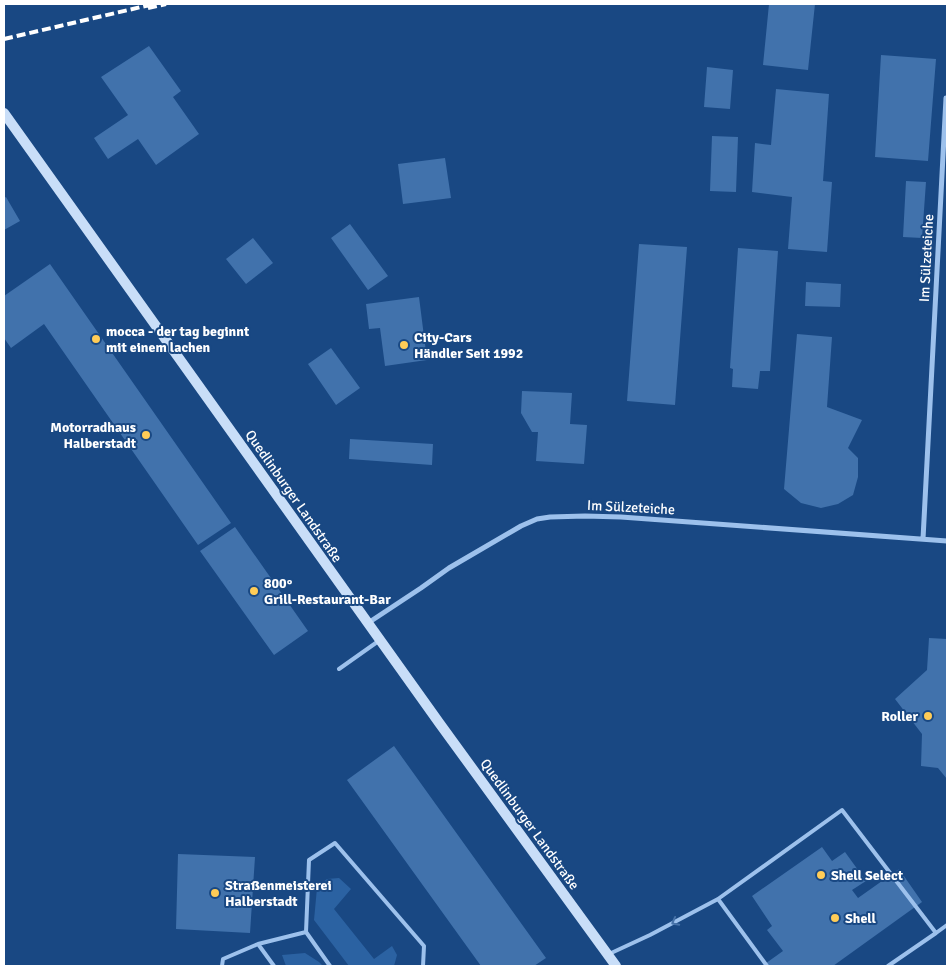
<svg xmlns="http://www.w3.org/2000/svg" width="951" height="970" font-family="Signika,sans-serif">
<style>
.green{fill:#2b62a2}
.building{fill:#4172ac}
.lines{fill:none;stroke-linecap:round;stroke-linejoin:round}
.lane{stroke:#9dc1ec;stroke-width:4}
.street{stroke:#9dc1ec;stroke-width:5}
.secondary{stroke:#c9def8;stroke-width:10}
.rail{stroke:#fff;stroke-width:4;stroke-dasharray:9 4;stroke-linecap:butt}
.oneway{stroke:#4772a8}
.poi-dot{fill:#ffcc57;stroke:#194883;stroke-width:2}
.labels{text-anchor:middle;stroke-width:4;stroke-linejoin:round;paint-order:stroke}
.street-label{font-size:14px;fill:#fff;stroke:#194883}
.poi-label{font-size:14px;font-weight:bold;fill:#fff;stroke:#194883;text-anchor:start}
</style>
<rect width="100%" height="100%" fill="#194883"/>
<path class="green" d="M 339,878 L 351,889 L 334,909 L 374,959 L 392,946 L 397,955 L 394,966 L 349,966 L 314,920 L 317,888 L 327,879 Z
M 305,953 L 319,962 L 323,966 L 286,966 L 282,955 Z"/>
<path class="building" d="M 769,4 L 815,4 L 808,70 L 763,65 Z
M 149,46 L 181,91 L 173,97 L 199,134 L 156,165 L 138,139 L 108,159 L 94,138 L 128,115 L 101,77 Z
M 881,55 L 936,59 L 928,161 L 875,157 Z
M 707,67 L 733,70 L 730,109 L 704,107 Z
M 776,89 L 829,94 L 823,181 L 832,182 L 827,252 L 788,249 L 792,197 L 752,192 L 755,143 L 771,145 Z
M 712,136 L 738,137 L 736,192 L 710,191 Z
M 445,158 L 451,198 L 403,204 L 398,164 Z
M 906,181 L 926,182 L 922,238 L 903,237 Z
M 6,197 L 20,221 L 4,230 L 4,198 Z
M 350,224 L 388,276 L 368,290 L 331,238 Z
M 253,238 L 273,263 L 246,284 L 226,259 Z
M 639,244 L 687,247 L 675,405 L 627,401 Z
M 738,248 L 778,251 L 770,371 L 760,371 L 758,389 L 732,387 L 733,369 L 730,368 Z
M 50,264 L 231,523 L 198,545 L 44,324 L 11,348 L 4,338 L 4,296 Z
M 806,282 L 841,284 L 840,307 L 805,306 Z
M 419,297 L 427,360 L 385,366 L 380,328 L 369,329 L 366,304 Z
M 797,334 L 832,337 L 827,407 L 862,420 L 848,448 L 858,458 L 858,477 L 853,495 L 838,504 L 821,508 L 801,503 L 784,489 Z
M 331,348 L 360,388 L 336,405 L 308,364 Z
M 522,391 L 572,393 L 570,424 L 587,425 L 584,464 L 536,461 L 538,432 L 532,432 L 521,413 Z
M 350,439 L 433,444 L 432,465 L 349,459 Z
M 235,527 L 308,631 L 274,655 L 200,551 Z
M 929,638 L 947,639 L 947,779 L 938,768 L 921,766 L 922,734 L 895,699 L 927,670 Z
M 394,746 L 546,958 L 534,966 L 481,966 L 347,780 Z
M 822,847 L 832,861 L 845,852 L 866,881 L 852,890 L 858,898 L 899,869 L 922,902 L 833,966 L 762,966 L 783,951 L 767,930 L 772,926 L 752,896 Z
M 178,854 L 255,857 L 250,933 L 176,929 Z"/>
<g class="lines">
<path class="lane" d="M 339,669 L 380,640
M 718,899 L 767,966
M 258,944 L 274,966
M 609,954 L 650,935 L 718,899 L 842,810 L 936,933 L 947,925
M 222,966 L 223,959 L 258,944 L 306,932
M 330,966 L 306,932 L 309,860 L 335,843 L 424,946 L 423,966
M 888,966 L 936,933"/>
<path class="street" d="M 923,539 L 946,98
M 368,623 L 421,588 L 449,568 L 521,526 L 537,519 L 550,517 L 585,516 L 621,517 L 947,541"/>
<path class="secondary" d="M 4,113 L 440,724 L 616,966"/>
<path class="rail" d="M 148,8 L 166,4
M 4,39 L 154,4"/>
</g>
<defs><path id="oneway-chevron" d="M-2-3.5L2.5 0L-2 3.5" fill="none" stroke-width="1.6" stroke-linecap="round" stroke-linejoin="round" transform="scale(1.25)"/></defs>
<use class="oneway" href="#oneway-chevron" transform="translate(675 922) rotate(152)"/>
<g class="poi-dot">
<circle cx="96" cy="339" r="5"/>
<circle cx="404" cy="345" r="5"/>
<circle cx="146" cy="435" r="5"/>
<circle cx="254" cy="591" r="5"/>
<circle cx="928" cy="716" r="5"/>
<circle cx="821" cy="875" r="5"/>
<circle cx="215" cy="893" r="5"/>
<circle cx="835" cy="918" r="5"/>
</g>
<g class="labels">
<g class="street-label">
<text transform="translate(926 258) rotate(-87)" y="5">Im Sülzeteiche</text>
<text transform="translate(294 496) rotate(55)" y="5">Quedlinburger Landstraße</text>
<text transform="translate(631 507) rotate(3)" y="5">Im Sülzeteiche</text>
<text transform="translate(530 824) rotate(54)" y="5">Quedlinburger Landstraße</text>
</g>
<g class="poi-label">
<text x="106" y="336">mocca - der tag beginnt<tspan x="106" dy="16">mit einem lachen</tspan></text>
<text x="414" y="342">City-Cars<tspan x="414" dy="16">Händler Seit 1992</tspan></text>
<text x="136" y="432" text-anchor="end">Motorradhaus<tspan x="136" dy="16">Halberstadt</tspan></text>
<text x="264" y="588">800°<tspan x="264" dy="16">Grill-Restaurant-Bar</tspan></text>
<text x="918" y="721" text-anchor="end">Roller</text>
<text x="831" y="880">Shell Select</text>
<text x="225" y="890">Straßenmeisterei<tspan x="225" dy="16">Halberstadt</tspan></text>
<text x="845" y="923">Shell</text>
</g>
</g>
<rect width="951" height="970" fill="none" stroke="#ffffff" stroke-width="10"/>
</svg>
